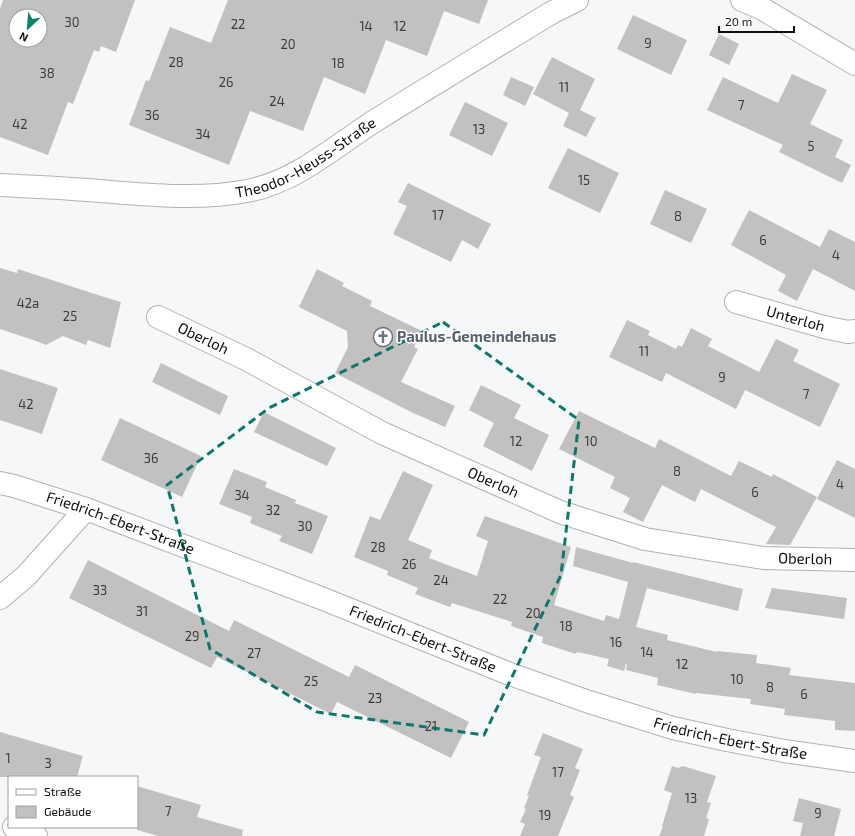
<svg xmlns="http://www.w3.org/2000/svg" width="855" height="836" font-family="'Exo 2',sans-serif">
<style>
.building{fill:#c2c1c0;fill-rule:evenodd}
.lines{fill:none;stroke-linecap:round;stroke-linejoin:round}
.minor-casing{stroke:#b2b2b3;stroke-width:24}
.minor{stroke:#fff;stroke-width:22}
.marked{fill:none;stroke:#0f766e;stroke-width:3;stroke-dasharray:8 5;stroke-linejoin:round}
.labels{text-anchor:middle;stroke-width:3;stroke-linejoin:round;paint-order:stroke}
.number-label{font-size:13px;fill:#3b3b3a}
.street-label{font-size:15px;fill:#0e0e0e;stroke:#fff}
.worship-label{font-size:15px;font-weight:bold;fill:#5b616d;stroke:#fff;text-anchor:start}
</style>
<rect width="100%" height="100%" fill="#f6f7f8"/>
<path class="building" d="M 3,0 L 135,0 L 116,52 L 101,46 L 99,52 L 94,50 L 73,104 L 68,102 L 48,155 L 0,137 L 0,9 ZM 16,16 L 40,16 L 40,40 L 16,40 Z
M 228,0 L 488,0 L 479,24 L 444,11 L 427,56 L 386,40 L 365,94 L 324,77 L 303,131 L 250,111 L 229,165 L 129,125 L 146,80 L 149,81 L 170,27 L 211,43 Z
M 633,15 L 687,40 L 671,75 L 617,49 Z
M 719,34 L 739,44 L 729,65 L 709,55 Z
M 552,57 L 595,79 L 580,110 L 596,118 L 586,137 L 563,126 L 569,113 L 533,94 Z
M 792,74 L 827,90 L 810,124 L 843,140 L 835,157 L 851,165 L 842,183 L 779,152 L 783,145 L 707,110 L 723,77 L 778,103 Z
M 511,77 L 534,87 L 525,106 L 503,95 Z
M 465,102 L 508,123 L 492,156 L 449,135 Z
M 568,148 L 619,173 L 600,213 L 548,188 Z
M 408,183 L 491,224 L 478,249 L 462,240 L 451,262 L 393,234 L 407,206 L 398,202 Z
M 665,190 L 707,209 L 691,243 L 650,224 Z
M 749,210 L 820,247 L 829,229 L 855,242 L 855,291 L 813,269 L 797,301 L 778,291 L 786,275 L 731,245 Z
M 0,268 L 17,273 L 18,269 L 101,296 L 121,302 L 110,348 L 88,340 L 86,345 L 63,336 L 46,345 L 36,341 L 0,329 Z
M 317,269 L 344,283 L 342,286 L 372,301 L 370,306 L 422,331 L 414,347 L 418,349 L 401,382 L 455,406 L 445,427 L 411,412 L 335,373 L 348,347 L 347,331 L 299,307 Z
M 627,320 L 650,331 L 648,335 L 676,349 L 678,345 L 682,347 L 691,328 L 712,339 L 708,346 L 759,372 L 776,339 L 799,350 L 793,361 L 840,384 L 820,427 L 745,390 L 736,409 L 666,373 L 662,382 L 609,357 Z
M 161,363 L 228,396 L 220,415 L 152,382 Z
M 0,369 L 58,388 L 42,434 L 0,420 Z
M 481,385 L 521,405 L 514,418 L 549,435 L 532,471 L 483,446 L 494,423 L 469,410 Z
M 579,411 L 655,448 L 659,439 L 731,476 L 739,461 L 772,477 L 773,474 L 817,497 L 790,545 L 766,544 L 776,527 L 701,489 L 695,502 L 662,485 L 643,522 L 623,512 L 630,498 L 610,488 L 615,477 L 559,449 Z
M 264,412 L 336,448 L 327,466 L 254,432 Z
M 120,418 L 201,456 L 182,497 L 101,460 Z
M 837,460 L 855,469 L 855,518 L 817,499 Z
M 234,469 L 267,482 L 265,487 L 296,500 L 295,503 L 328,516 L 312,554 L 279,541 L 282,536 L 250,523 L 252,517 L 219,504 Z
M 403,471 L 433,485 L 408,540 L 432,550 L 429,558 L 477,576 L 488,541 L 476,536 L 485,516 L 571,547 L 554,605 L 604,621 L 606,615 L 619,619 L 628,582 L 573,566 L 576,547 L 633,563 L 633,562 L 743,589 L 738,611 L 647,588 L 636,627 L 668,635 L 667,640 L 717,652 L 717,651 L 757,655 L 756,663 L 791,668 L 789,675 L 855,683 L 855,731 L 835,730 L 835,721 L 784,715 L 785,709 L 750,704 L 751,699 L 696,693 L 696,694 L 657,685 L 658,678 L 626,670 L 627,664 L 626,664 L 624,671 L 607,666 L 609,659 L 577,652 L 576,654 L 542,643 L 543,637 L 511,626 L 512,622 L 452,603 L 450,607 L 415,594 L 418,588 L 387,575 L 388,571 L 354,557 L 370,516 L 380,520 Z
M 88,560 L 229,631 L 234,620 L 349,677 L 355,665 L 469,722 L 451,758 L 337,702 L 331,714 L 217,657 L 211,668 L 69,598 Z
M 772,588 L 847,598 L 844,619 L 765,608 Z
M 0,732 L 83,756 L 77,777 L 0,777 Z
M 543,733 L 583,749 L 575,768 L 580,770 L 570,795 L 574,797 L 558,836 L 520,836 L 525,824 L 520,822 L 526,809 L 524,808 L 529,796 L 527,795 L 541,757 L 534,755 Z
M 672,766 L 678,768 L 683,766 L 716,776 L 707,802 L 711,803 L 706,818 L 709,819 L 704,836 L 659,836 L 663,826 L 662,826 L 672,793 L 664,790 Z
M 137,786 L 201,805 L 197,817 L 243,830 L 242,836 L 158,836 L 137,830 Z
M 799,798 L 841,809 L 834,836 L 800,836 L 803,823 L 793,821 Z"/>
<g class="lines">
<defs>
<g id="minor">
<path d="M 742,0 L 761,8 L 855,64"/>
<path id="s1" d="M 0,185 C 33,187 66,188 100,191 C 148,195 199,200 247,191 C 295,182 333,148 373,122 C 432,85 492,49 551,13 L 577,0"/>
<path id="s2" d="M 736,302 L 824,327 L 848,332 L 855,331"/>
<path id="s3" d="M 158,317 L 246,359 L 382,433 L 560,512 L 645,539 L 763,558 L 855,560"/>
<path id="s4" d="M 0,483 L 14,486 L 86,509 L 321,598 L 510,674 L 589,702 L 673,728 L 727,740 L 784,751 L 855,761"/>
<path d="M 0,598 L 26,576 L 86,509"/>
<path d="M 14,827 L 36,836"/>
</g>
</defs>
<use href="#minor" class="minor-casing"/>
<use href="#minor" class="minor"/>
</g>
<path class="marked" d="M 443,322 L 579,420 L 561,575 L 484,735 L 317,712 L 210,649 L 167,485 L 269,408 Z"/>
<defs>
<symbol id="church-ring" viewBox="-11 -11 22 22"><circle r="9.5" fill="#fff" stroke="#6b7280" stroke-width="1.5"/><path d="M-1.2-6h2.4v3.5h3.3v2.4h-3.3V6h-2.4V-.1h-3.3v-2.4h3.3Z" fill="#6b7280"/></symbol>
</defs>
<g fill-rule="evenodd">
<use href="#church-ring" x="372" y="326" width="22" height="22"/>
</g>
<g class="labels">
<g class="number-label">
<text x="72" y="27">30</text>
<text x="238" y="29">22</text>
<text x="366" y="31">14</text>
<text x="400" y="31">12</text>
<text x="648" y="48">9</text>
<text x="288" y="49">20</text>
<text x="176" y="67">28</text>
<text x="338" y="68">18</text>
<text x="47" y="78">38</text>
<text x="226" y="87">26</text>
<text x="564" y="92">11</text>
<text x="277" y="106">24</text>
<text x="741" y="110">7</text>
<text x="152" y="120">36</text>
<text x="20" y="129">42</text>
<text x="479" y="134">13</text>
<text x="203" y="139">34</text>
<text x="811" y="151">5</text>
<text x="584" y="185">15</text>
<text x="438" y="220">17</text>
<text x="678" y="221">8</text>
<text x="763" y="245">6</text>
<text x="836" y="260">4</text>
<text x="28" y="308">42a</text>
<text x="70" y="321">25</text>
<text x="644" y="356">11</text>
<text x="722" y="382">9</text>
<text x="806" y="399">7</text>
<text x="26" y="409">42</text>
<text x="516" y="446">12</text>
<text x="591" y="446">10</text>
<text x="151" y="463">36</text>
<text x="677" y="476">8</text>
<text x="840" y="489">4</text>
<text x="755" y="497">6</text>
<text x="242" y="500">34</text>
<text x="273" y="515">32</text>
<text x="305" y="531">30</text>
<text x="378" y="552">28</text>
<text x="409" y="569">26</text>
<text x="441" y="585">24</text>
<text x="100" y="595">33</text>
<text x="500" y="604">22</text>
<text x="142" y="616">31</text>
<text x="533" y="618">20</text>
<text x="566" y="631">18</text>
<text x="192" y="641">29</text>
<text x="616" y="647">16</text>
<text x="647" y="657">14</text>
<text x="254" y="658">27</text>
<text x="682" y="669">12</text>
<text x="737" y="684">10</text>
<text x="311" y="686">25</text>
<text x="770" y="692">8</text>
<text x="804" y="699">6</text>
<text x="375" y="703">23</text>
<text x="431" y="731">21</text>
<text x="8" y="763">1</text>
<text x="48" y="768">3</text>
<text x="558" y="777">17</text>
<text x="691" y="803">13</text>
<text x="168" y="816">7</text>
<text x="818" y="818">9</text>
<text x="545" y="820">19</text>
</g>
<g class="street-label">
<text dy="5" stroke="none"><textPath href="#s1" startOffset="315">Theodor-Heuss-Straße</textPath></text>
<text dy="5" stroke="none"><textPath href="#s2" startOffset="62">Unterloh</textPath></text>
<text dy="5" stroke="none"><textPath href="#s3" startOffset="50">Oberloh</textPath></text>
<text dy="5" stroke="none"><textPath href="#s3" startOffset="374">Oberloh</textPath></text>
<text dy="5" stroke="none"><textPath href="#s4" startOffset="127">Friedrich-Ebert-Straße</textPath></text>
<text dy="5" stroke="none"><textPath href="#s3" startOffset="698">Oberloh</textPath></text>
<text dy="5" stroke="none"><textPath href="#s4" startOffset="451">Friedrich-Ebert-Straße</textPath></text>
<text dy="5" stroke="none"><textPath href="#s4" startOffset="775">Friedrich-Ebert-Straße</textPath></text>
</g>
<g class="worship-label">
<text x="397" y="342">Paulus-Gemeindehaus</text>
</g>
</g>
<rect x="8" y="776" width="130" height="52" fill="#ffffff" stroke="#9f9f9f"/>
<rect x="16" y="789" width="20" height="6" fill="#ffffff" stroke="#9f9f9f"/>
<text x="44" y="796" font-size="12" fill="#0e0e0e">Straße</text>
<rect x="16" y="806" width="20" height="12" fill="#c2c1c0" stroke="#9f9f9f"/>
<text x="44" y="816" font-size="12" fill="#0e0e0e">Gebäude</text>
<g transform="translate(28 28) rotate(206)"><circle r="19" fill="#ffffff" stroke="#9f9f9f"/>
<path d="M0-3L7 15L0 10L-7 15Z" fill="#058568"/>
<text y="-6" font-size="11" font-weight="bold" text-anchor="middle" fill="#0e0e0e">N</text>
</g>
<path d="M719 26v6h75v-6" fill="none" stroke="#0e0e0e" stroke-width="2"/>
<text x="725" y="26" font-size="12" fill="#0e0e0e" stroke="#ffffff" stroke-width="3" paint-order="stroke">20 m</text>
</svg>
